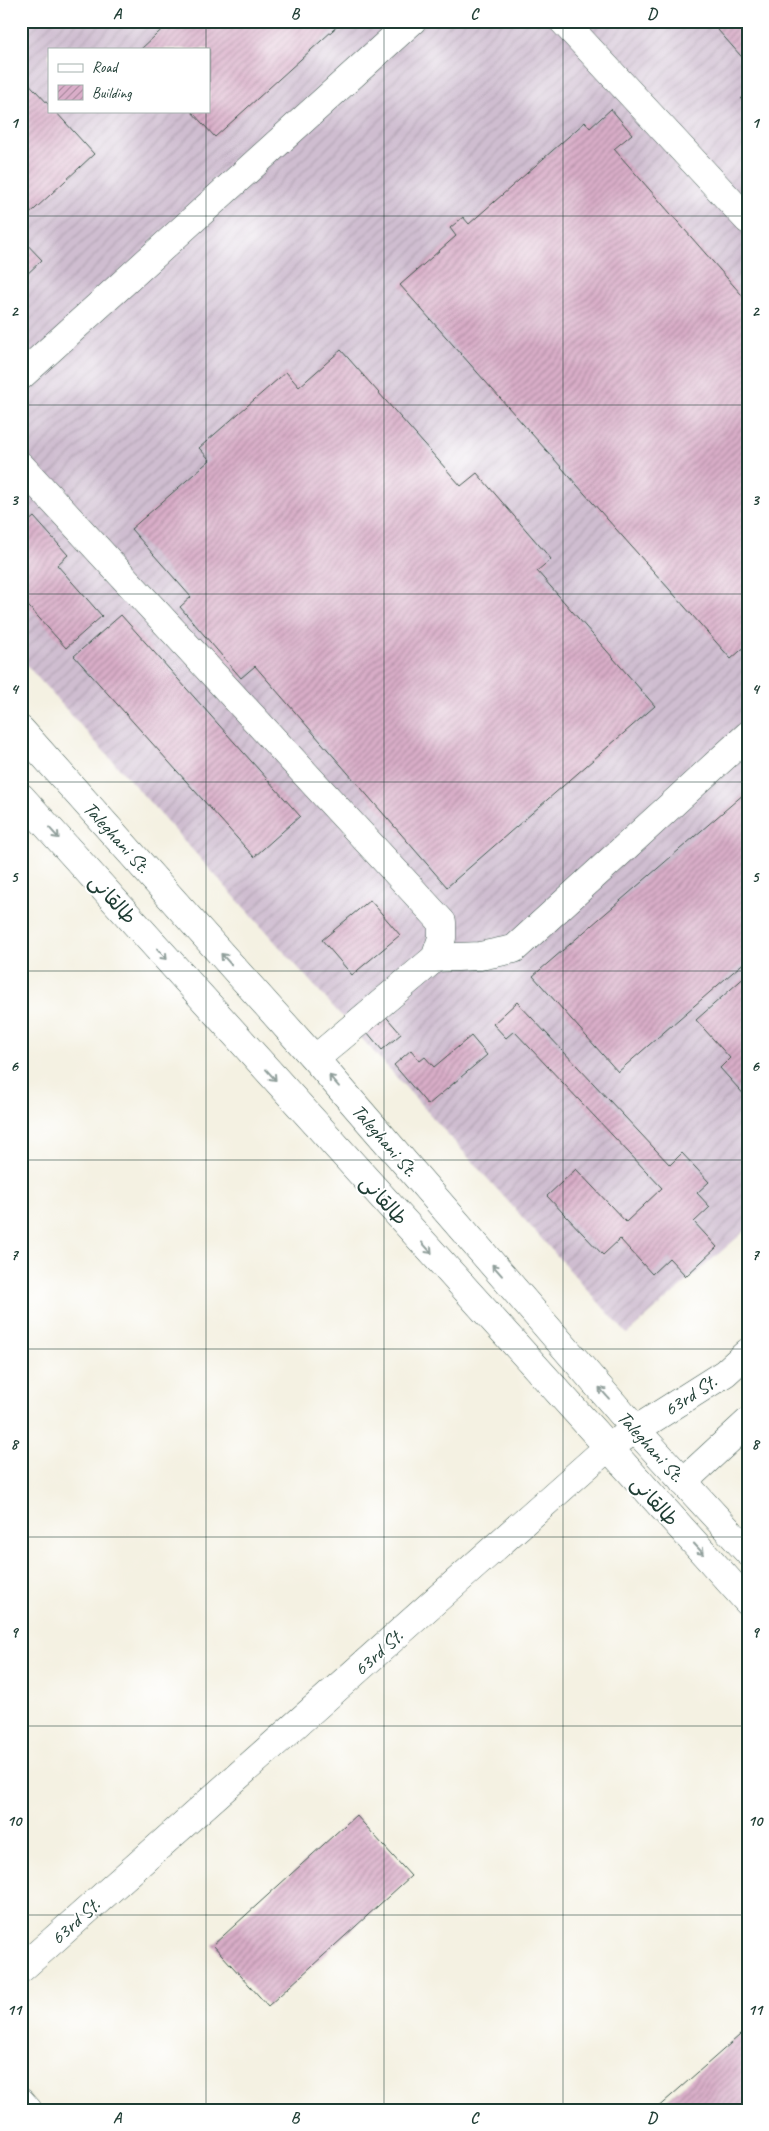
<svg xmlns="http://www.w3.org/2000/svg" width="769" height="2131" font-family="Caveat,'Playpen Sans Arabic',sans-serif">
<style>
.industrial{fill:url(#industrial-furrows);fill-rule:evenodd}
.building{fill:url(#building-hatch)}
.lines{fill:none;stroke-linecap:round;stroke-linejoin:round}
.minor-casing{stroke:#3f584e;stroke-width:29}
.minor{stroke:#fff;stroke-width:28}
.oneway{stroke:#8f9e9a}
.grid{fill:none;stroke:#1f3d34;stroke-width:1;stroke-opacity:0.55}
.labels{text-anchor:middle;stroke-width:4;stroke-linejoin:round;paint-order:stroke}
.street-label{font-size:20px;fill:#1f3d34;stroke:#fff}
.neatline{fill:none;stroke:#1f3d34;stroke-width:2}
.grid-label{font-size:16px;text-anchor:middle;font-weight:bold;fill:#1f3d34}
</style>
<defs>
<pattern id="industrial-furrows" width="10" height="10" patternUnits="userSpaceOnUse" patternTransform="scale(1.25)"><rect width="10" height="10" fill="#cfbdd0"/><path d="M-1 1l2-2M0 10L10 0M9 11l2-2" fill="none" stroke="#b1a3b3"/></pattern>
<pattern id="building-hatch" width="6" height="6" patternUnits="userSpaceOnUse" patternTransform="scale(1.25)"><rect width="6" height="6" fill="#d9adc8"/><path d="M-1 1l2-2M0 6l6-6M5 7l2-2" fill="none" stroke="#af8ea3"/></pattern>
</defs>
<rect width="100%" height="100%" fill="#fff"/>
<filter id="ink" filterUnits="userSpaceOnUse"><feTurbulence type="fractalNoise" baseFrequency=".02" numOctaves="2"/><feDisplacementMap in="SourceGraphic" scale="10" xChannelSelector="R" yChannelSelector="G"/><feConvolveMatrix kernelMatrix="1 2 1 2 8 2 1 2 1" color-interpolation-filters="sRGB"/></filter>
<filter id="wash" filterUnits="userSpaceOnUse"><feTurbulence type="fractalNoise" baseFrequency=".0096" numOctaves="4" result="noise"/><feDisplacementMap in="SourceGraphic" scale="20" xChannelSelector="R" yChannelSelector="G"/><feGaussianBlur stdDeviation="1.12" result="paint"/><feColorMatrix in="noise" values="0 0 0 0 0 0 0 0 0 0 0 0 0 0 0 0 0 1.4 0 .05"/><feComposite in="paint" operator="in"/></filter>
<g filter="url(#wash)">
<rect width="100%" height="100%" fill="#f4f1e2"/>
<path class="industrial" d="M 21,21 L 748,21 L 748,1228 L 627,1334 L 21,659 ZM 49,49 L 209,49 L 209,111 L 49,111 Z"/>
<g id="blocks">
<path class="building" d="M 171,21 L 343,21 L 215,137 L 191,111 L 209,111 L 209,49 L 141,49 Z
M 710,21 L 748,21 L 748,64 Z
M 21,75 L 49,105 L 49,111 L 55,111 L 94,154 L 21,222 L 21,147 L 25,143 L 21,139 Z
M 748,93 L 748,107 L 741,99 Z
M 611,109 L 632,134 L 614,149 L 748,302 L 748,644 L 731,659 L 400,285 L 456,236 L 450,228 L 463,217 L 469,224 L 585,122 L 590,128 Z
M 21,238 L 42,260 L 24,277 L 21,274 Z
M 341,350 L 461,486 L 477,473 L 551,559 L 537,571 L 655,706 L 447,887 L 255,666 L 241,678 L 180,607 L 191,597 L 131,529 L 210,460 L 199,448 L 286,372 L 299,387 Z
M 34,517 L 68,555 L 57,565 L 102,616 L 66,648 L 21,598 L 21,528 Z
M 121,615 L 300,816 L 254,857 L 74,656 Z
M 745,793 L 748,796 L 748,959 L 618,1072 L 533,976 Z
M 370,900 L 400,935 L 352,975 L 322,940 Z
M 748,974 L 748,1099 L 720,1068 L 730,1058 L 696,1020 Z
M 517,1002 L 670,1165 L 682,1153 L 709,1182 L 697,1193 L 710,1207 L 694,1222 L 717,1247 L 686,1276 L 669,1258 L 652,1274 L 620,1239 L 603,1255 L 547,1196 L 576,1169 L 626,1222 L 662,1188 L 514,1031 L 506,1038 L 493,1024 Z
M 376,1005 L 401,1034 L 382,1050 L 358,1021 Z
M 471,1036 L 487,1055 L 428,1105 L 394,1065 L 411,1050 L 420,1061 L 425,1057 L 434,1067 Z
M 356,1815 L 411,1876 L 268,2006 L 213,1945 Z
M 748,2028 L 748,2110 L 655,2110 Z"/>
</g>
</g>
<g filter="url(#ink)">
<use href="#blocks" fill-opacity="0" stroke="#3f584e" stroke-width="1"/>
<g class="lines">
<defs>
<path id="minor" d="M 563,21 L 748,220
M 21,376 L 412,21
M 21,466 L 442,922 L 442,938 L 435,958 L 315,1059
M 21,730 L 315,1059 L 636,1430 L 748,1552
M 21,797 L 748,1602
M 435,958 L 480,956 L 514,949 L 748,735
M 683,1482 L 748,1422
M 21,1969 L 607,1448 L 725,1373 L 748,1352
M 21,2102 L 28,2110"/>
</defs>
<use href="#minor" class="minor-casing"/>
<use href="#minor" class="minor"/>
</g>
<defs><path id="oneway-shaft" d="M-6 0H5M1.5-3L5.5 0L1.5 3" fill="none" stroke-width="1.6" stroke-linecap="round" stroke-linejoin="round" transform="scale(1.25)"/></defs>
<g class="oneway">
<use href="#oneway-shaft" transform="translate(54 833) rotate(48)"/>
<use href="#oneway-shaft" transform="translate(162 954) rotate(48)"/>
<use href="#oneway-shaft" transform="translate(226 959) rotate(-132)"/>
<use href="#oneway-shaft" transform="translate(271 1075) rotate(48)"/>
<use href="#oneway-shaft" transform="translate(334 1081) rotate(-131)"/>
<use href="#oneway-shaft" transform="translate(427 1248) rotate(48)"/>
<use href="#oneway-shaft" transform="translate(497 1270) rotate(-131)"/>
<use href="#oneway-shaft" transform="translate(604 1393) rotate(-131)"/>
<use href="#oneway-shaft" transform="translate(699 1549) rotate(47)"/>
</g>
</g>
<path class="grid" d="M 206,21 L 206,49M 384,21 L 384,2110M 563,21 L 563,2110M 206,111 L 206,2110M 21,216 L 748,216M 21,405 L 748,405M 21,594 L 748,594M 21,782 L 748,782M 21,971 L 748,971M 21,1160 L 748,1160M 21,1349 L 748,1349M 21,1537 L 748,1537M 21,1726 L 748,1726M 21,1915 L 748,1915"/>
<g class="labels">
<g class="street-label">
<text transform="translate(117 837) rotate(48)" y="7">Taleghani St.</text>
<text transform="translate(113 899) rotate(48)" y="7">طالقانی</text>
<text transform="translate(385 1140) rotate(49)" y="7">Taleghani St.</text>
<text transform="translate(384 1200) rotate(48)" y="7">طالقانی</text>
<text transform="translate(690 1395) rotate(-33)" y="7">63rd St.</text>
<text transform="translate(651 1446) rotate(48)" y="7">Taleghani St.</text>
<text transform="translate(655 1501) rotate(48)" y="7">طالقانی</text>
<text transform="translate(378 1652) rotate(-42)" y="7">63rd St.</text>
<text transform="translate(75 1921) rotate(-42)" y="7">63rd St.</text>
</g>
</g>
<rect width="769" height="2131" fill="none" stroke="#fff" stroke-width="55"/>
<rect x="48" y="48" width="162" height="65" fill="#ffffff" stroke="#a5b1ae"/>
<rect x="58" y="64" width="25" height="8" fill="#ffffff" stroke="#a5b1ae"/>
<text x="92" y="72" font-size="15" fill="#1f3d34">Road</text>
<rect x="58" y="85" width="25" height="15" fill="url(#building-hatch)" stroke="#a5b1ae"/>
<text x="92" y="98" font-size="15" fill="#1f3d34">Building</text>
<rect x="28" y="28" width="714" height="2076" class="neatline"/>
<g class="grid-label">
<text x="117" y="19">A</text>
<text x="295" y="19">B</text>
<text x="474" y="19">C</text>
<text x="652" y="19">D</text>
<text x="14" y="128">1</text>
<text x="755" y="128">1</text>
<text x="14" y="316">2</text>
<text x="755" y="316">2</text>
<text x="14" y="505">3</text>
<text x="755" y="505">3</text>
<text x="14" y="694">4</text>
<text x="755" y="694">4</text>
<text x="14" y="882">5</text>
<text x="755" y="882">5</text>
<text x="14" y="1071">6</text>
<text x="755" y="1071">6</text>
<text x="14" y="1260">7</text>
<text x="755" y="1260">7</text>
<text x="14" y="1449">8</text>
<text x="755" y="1449">8</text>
<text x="14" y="1637">9</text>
<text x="755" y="1637">9</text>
<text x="14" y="1826">10</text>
<text x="755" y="1826">10</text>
<text x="14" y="2015">11</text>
<text x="755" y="2015">11</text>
<text x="117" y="2123">A</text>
<text x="295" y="2123">B</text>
<text x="474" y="2123">C</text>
<text x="652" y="2123">D</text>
</g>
</svg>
